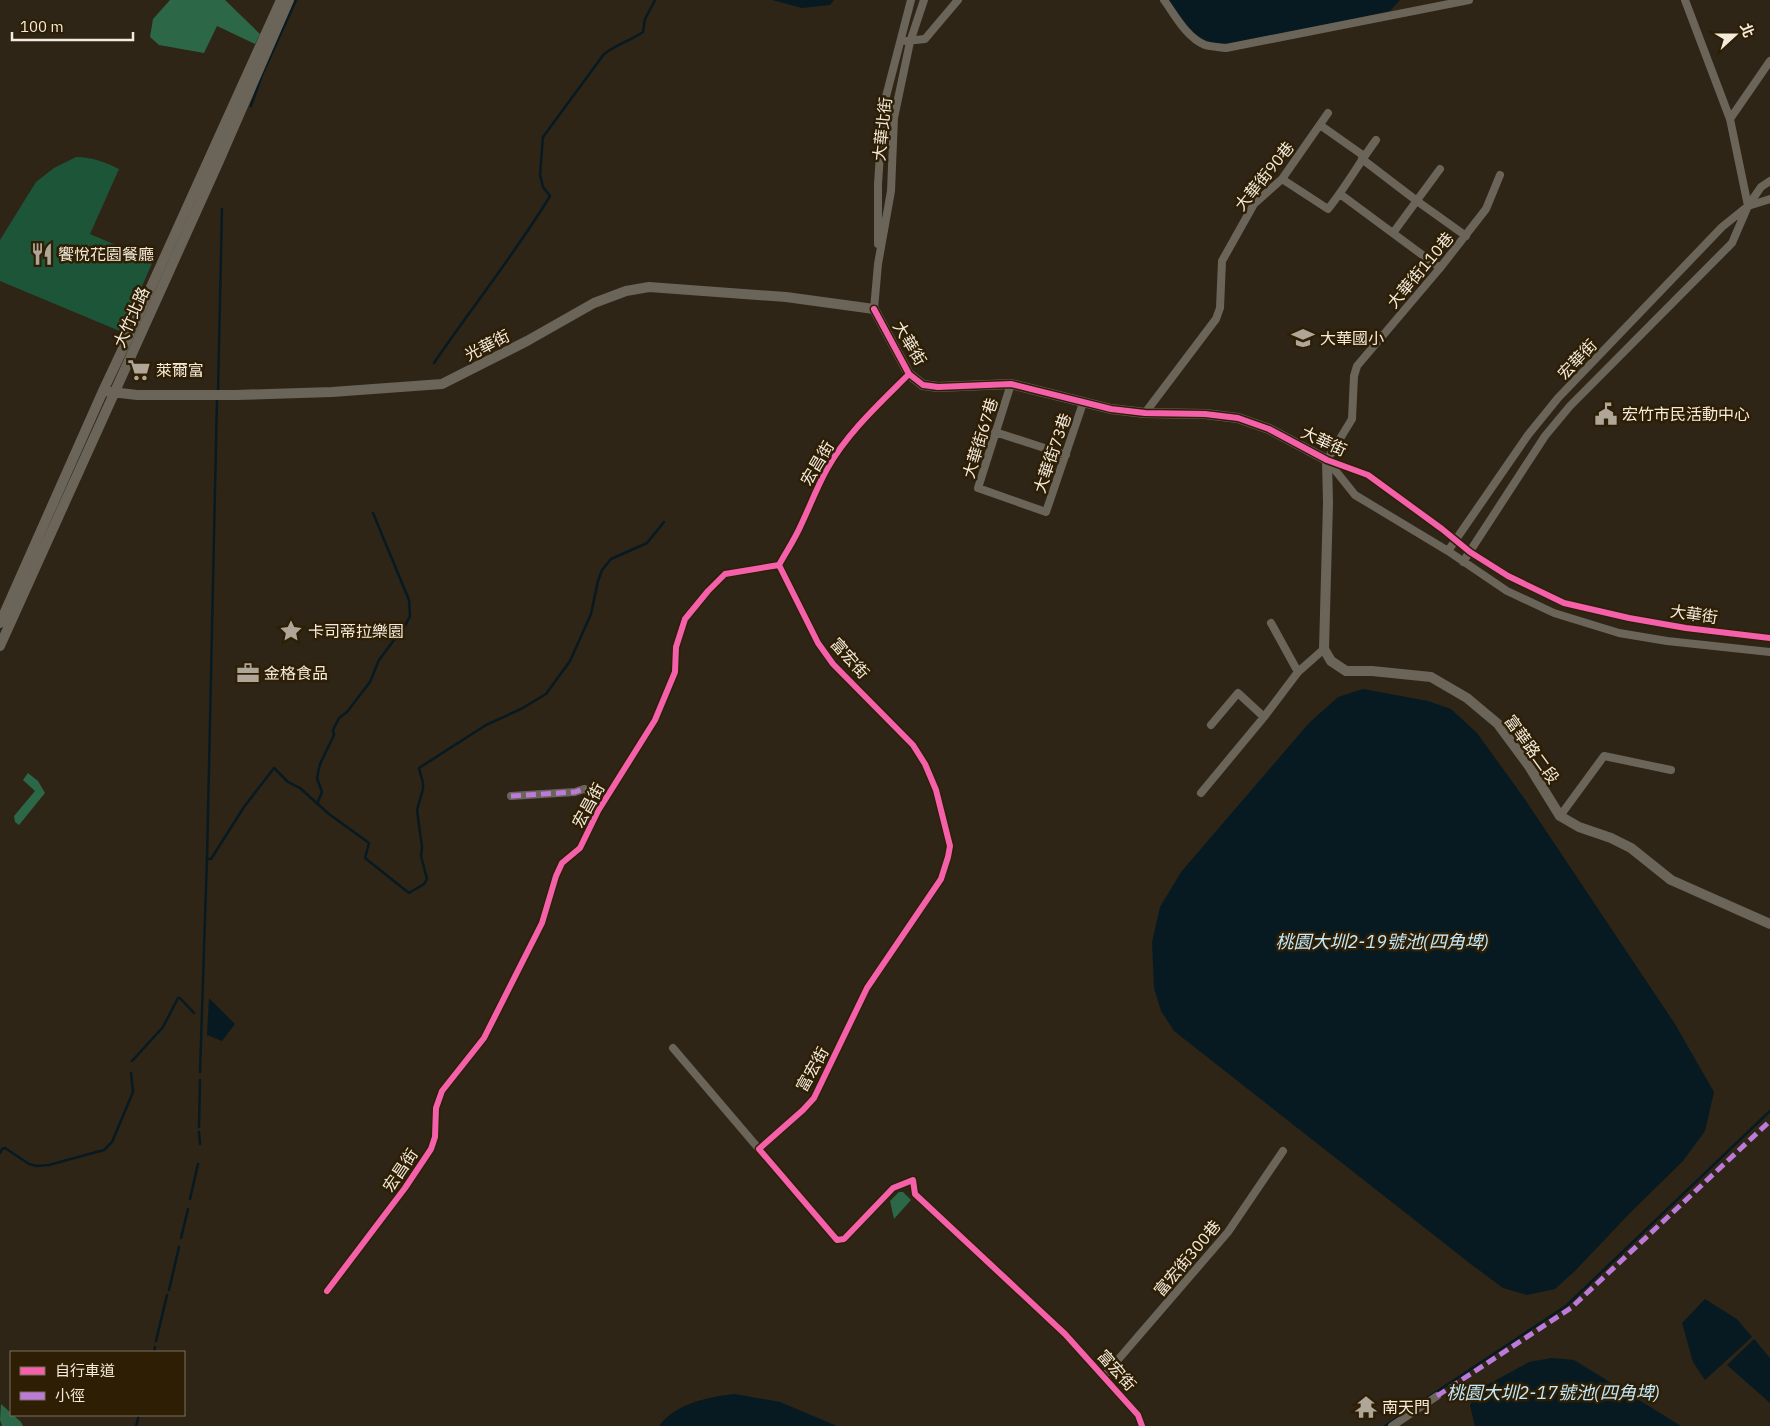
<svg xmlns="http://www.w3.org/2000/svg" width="1770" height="1426" font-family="'IBM Plex Sans','Noto Sans TC',sans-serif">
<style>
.green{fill:#1d5539}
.forest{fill:#2c6747}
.water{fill:#071a22}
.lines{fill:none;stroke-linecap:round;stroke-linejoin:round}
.stream{stroke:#071a22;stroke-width:2.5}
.minor{stroke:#6a6459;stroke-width:8}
.tertiary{stroke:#6a6459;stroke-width:10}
.quiet{stroke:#bd7bd9;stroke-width:5;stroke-dasharray:10 5;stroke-linecap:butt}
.cycleway-casing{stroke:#2d1e04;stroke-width:9}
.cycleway{stroke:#f560ab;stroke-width:6}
.labels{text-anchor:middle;stroke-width:5;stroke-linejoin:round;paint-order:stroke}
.street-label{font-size:16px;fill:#f5ebdc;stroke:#2d1e04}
.poi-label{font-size:16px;fill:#f5ebdc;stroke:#2d1e04;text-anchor:start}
.water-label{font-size:18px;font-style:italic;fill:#c3e9fc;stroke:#2d1e04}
</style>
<rect width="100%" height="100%" fill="#2e2517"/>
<path class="green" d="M 76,157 C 92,157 105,162 119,169 L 90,234 L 153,261 L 122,332 L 0,281 L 0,240 L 36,182 L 54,168 Z"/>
<path class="forest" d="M 170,0 L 225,0 L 260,34 L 255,44 L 217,26 L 204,53 L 159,45 L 150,37 L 153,19 Z
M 28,773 L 38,781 L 45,793 L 19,825 L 15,822 L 14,816 L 35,791 L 23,780 Z
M 899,1192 L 903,1192 L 911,1200 L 894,1219 L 890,1201 Z
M 1,1404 L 21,1422 L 23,1426 L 2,1426 L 0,1420 Z"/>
<path class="water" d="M 772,0 L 834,0 L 830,5 L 802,8 Z
M 1168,0 L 1400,0 L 1390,11 L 1240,43 C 1198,48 1191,31 1168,0 Z
M 1363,689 L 1428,701 L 1451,709 L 1477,733 L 1524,798 L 1675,1024 L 1714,1092 L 1705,1131 L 1683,1161 L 1630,1213 L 1575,1271 L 1555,1289 L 1527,1295 L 1503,1288 L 1472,1265 L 1174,1031 L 1161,1011 L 1154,988 L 1152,942 L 1160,907 L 1181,872 L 1309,723 L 1338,697 Z
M 209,998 L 235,1024 L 222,1041 L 207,1035 Z
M 1705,1299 L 1737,1319 L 1752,1337 L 1705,1380 L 1693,1362 L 1682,1323 Z
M 1754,1339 L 1770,1358 L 1770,1403 L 1727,1365 Z
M 1552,1358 L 1574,1360 L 1681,1426 L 1475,1426 L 1470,1406 L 1474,1392 L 1529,1362 Z
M 735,1394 L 780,1402 L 837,1426 L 659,1426 C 676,1403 708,1397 735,1394 Z"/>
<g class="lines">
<path class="stream" d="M 251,106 L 262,75 L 296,0
M 434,363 C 472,307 515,254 550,196 L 543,187 L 540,175 L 543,137 L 604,54 C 617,44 630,41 643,32 L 645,19 L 655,0
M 218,392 L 222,209
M 217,398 L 207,859 L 211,859 L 244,807 L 274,768 L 288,782 L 300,788 L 329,814 L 369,843 L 365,858 L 409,893 L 424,884 L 427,879 L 421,856 L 422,847 L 417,810 L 423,789 L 423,783 L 419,768 L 486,725 L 521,709 L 546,694 L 570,661 L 591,614 L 598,581 L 602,570 L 611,559 L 647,543 L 664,522
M 317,804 L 322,792 L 317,778 L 320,764 L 334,735 L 333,730 L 339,718 L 347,712 L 370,682 L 379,660 L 406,624 L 410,616 L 409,600 L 373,513
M 132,1061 L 163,1027 L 178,998 L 180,998 L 194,1013
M 200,1072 L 207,858
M 199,1127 L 200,1080
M 199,1132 L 200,1144
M 0,1153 L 2,1149 L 5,1148 L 29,1164 L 37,1166 L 49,1165 L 104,1150 L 112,1142 L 133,1092 L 131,1073
M 190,1199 L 198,1164
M 181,1238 L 188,1209
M 169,1290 L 179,1247
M 156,1341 L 167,1295
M 154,1352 L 155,1347
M 136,1426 L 139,1415
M 1385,1426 L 1566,1306 L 1770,1111"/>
<path class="minor" d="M 1164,0 C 1175,15 1187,38 1205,45 C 1211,47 1220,47 1226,48 L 1469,0
M 1685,0 L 1730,119 L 1748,206
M 906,41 L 925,39 L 958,0
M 1730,119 L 1770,61
M 1320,125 L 1364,156
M 1362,159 L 1417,201 L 1466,236
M 1282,179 L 1328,209 C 1345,188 1359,163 1376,140
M 1340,194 L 1440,268
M 1393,233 L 1440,169
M 878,244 L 878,184 L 883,108 L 911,0
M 874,309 L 878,264 L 891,191 L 894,118 L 910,42 L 924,0
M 1011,384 L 978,488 L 1046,512 L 1083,403
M 1145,413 L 1216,319 L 1220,308 L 1222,261 L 1254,204 L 1282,179 L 1328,113
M 995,432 L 1066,455
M 1327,460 L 1355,495 L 1448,551 L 1507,591 L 1554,613 L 1619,633 L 1667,641 L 1770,652
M 1327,460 L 1368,475 L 1442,529 L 1470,552 L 1508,576 L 1564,603 L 1629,618 L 1686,628 L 1770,638
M 1327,460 L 1352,419 L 1354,376 L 1357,366 L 1440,268 L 1486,209 L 1500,175
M 1448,551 L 1528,435 L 1558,398 L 1722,227 L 1748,206 L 1770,199
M 1463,562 L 1545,436 L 1570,406 L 1732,243 L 1748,206 L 1761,187 L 1770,181
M 779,565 L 818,643 L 833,664 L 913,745 L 925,764 L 936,790 L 950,846 L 948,857 L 941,879 L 867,988 L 814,1098 L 803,1110 L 759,1149 L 837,1240 L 844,1239 L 893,1188 L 913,1180 L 915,1194 L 1065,1334 L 1138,1415 L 1142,1426
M 1271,623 L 1298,672
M 1211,725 L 1238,693 L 1264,717
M 1201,793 L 1264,717 L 1298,672 L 1324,649
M 511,796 L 575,792 L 584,789 L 608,795
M 1560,816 L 1604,756 L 1671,770
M 673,1048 L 759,1149
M 327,1291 L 405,1188 L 431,1149 L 435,1137 L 436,1108 L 442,1091 L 484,1038 L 542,923 L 556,876 L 562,863 L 580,848 L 598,811 L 655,720 L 675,672 L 676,647 L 685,619 L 708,591 L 725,574 L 779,565 C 786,552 795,539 801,525 C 810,506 817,487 827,469 C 847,433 880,403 909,374
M 1104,1376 L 1228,1232 L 1283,1151
M 1392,1426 L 1437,1396"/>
<path class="tertiary" d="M 103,391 L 137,395 L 236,395 L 332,392 L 442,384 L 527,341 L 594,303 L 626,291 L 649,287 L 786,297 L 874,309 L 909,374 L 923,385 L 938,387 L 1011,384 L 1111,409 L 1145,413 L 1205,414 L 1238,418 L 1269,429 L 1327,460 L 1328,503 L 1324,649 L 1331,661 L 1346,671 L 1372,671 L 1431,677 L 1467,698 L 1498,724 L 1529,766 L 1560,816 L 1579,827 L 1611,838 L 1631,848 L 1671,880 L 1770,924
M 0,623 L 103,391 L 127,340 L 281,0
M 0,646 L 219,161 L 289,0"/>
<path class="quiet" d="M 511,796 L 575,792 L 584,789 L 608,795
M 1437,1396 L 1571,1308 L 1770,1121"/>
<defs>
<path id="cycleway" d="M 874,309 L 909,374 L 923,385 L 938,387 L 1011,384 L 1111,409 L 1145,413 L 1205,414 L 1238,418 L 1269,429 L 1327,460 L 1368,475 L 1442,529 L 1470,552 L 1508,576 L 1564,603 L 1629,618 L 1686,628 L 1770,638
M 779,565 L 818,643 L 833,664 L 913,745 L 925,764 L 936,790 L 950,846 L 948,857 L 941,879 L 867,988 L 814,1098 L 803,1110 L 759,1149 L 837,1240 L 844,1239 L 893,1188 L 913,1180 L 915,1194 L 1065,1334 L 1138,1415 L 1142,1426
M 327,1291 L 405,1188 L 431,1149 L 435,1137 L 436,1108 L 442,1091 L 484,1038 L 542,923 L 556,876 L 562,863 L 580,848 L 598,811 L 655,720 L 675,672 L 676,647 L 685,619 L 708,591 L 725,574 L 779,565 C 786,552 795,539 801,525 C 810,506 817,487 827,469 C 847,433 880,403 909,374"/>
</defs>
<use href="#cycleway" class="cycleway-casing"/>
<use href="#cycleway" class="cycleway"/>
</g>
<defs>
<symbol id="restaurant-bare" viewBox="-9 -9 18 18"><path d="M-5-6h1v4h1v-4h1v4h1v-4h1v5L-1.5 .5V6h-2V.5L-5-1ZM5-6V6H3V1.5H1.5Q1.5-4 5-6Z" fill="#afa697" stroke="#2d1e04" stroke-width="2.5" paint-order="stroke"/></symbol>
<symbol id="school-bare" viewBox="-9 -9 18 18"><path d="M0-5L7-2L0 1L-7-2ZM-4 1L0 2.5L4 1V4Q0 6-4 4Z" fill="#afa697" stroke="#2d1e04" stroke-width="2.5" paint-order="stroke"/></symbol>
<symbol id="supermarket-bare" viewBox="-9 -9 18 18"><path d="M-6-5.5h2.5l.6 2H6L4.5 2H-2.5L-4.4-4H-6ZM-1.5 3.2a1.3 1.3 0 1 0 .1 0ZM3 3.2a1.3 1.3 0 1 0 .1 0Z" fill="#afa697" stroke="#2d1e04" stroke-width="2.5" paint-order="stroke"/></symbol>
<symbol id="civic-bare" viewBox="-9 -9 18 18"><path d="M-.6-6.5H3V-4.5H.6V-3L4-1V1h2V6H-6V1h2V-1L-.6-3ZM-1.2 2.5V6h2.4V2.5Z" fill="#afa697" stroke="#2d1e04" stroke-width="2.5" paint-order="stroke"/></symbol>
<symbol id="sight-bare" viewBox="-9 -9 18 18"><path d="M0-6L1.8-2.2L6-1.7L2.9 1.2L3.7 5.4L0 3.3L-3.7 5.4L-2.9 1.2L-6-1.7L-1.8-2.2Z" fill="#afa697" stroke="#2d1e04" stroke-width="2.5" paint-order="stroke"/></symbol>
<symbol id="office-bare" viewBox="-9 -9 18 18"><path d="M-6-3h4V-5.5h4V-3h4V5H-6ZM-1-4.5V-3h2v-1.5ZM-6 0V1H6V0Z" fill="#afa697" stroke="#2d1e04" stroke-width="2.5" paint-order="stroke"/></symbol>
<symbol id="temple-bare" viewBox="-9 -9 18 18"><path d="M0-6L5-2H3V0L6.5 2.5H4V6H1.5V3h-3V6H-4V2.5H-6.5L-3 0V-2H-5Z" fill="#afa697" stroke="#2d1e04" stroke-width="2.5" paint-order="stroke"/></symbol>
</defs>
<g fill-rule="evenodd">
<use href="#restaurant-bare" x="26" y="238" width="32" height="32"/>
<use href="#school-bare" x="1287" y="322" width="32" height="32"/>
<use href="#supermarket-bare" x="123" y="354" width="32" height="32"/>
<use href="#civic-bare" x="1590" y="398" width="32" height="32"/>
<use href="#sight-bare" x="275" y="615" width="32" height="32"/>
<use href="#office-bare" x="232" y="657" width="32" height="32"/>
<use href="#temple-bare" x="1350" y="1391" width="32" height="32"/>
</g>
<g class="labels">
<g class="street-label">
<text transform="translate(882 129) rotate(-84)" y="6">大華北街</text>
<text transform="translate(1264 176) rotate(-51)" y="6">大華街90巷</text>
<text transform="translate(1420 270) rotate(-50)" y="6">大華街110巷</text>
<text transform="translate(131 317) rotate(-66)" y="6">大竹北路</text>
<text transform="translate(910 343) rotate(59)" y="6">大華街</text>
<text transform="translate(487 345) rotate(-27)" y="6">光華街</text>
<text transform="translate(1577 359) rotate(-46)" y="6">宏華街</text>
<text transform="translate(980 438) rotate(-73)" y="6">大華街67巷</text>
<text transform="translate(1324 441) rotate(25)" y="6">大華街</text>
<text transform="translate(1052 453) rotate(-71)" y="6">大華街73巷</text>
<text transform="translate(817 463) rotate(-59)" y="6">宏昌街</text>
<text transform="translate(1694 614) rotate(8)" y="6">大華街</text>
<text transform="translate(850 658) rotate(48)" y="6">富宏街</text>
<text transform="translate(1532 749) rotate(54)" y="6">富華路二段</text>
<text transform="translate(588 805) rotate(-61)" y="6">宏昌街</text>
<text transform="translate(812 1069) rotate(-61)" y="6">富宏街</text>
<text transform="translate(400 1170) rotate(-56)" y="6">宏昌街</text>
<text transform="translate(1187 1258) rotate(-50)" y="6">富宏街300巷</text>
<text transform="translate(1117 1370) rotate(48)" y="6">富宏街</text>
</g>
<g class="poi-label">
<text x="58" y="260">饗悅花園餐廳</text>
<text x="1320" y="344">大華國小</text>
<text x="156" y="376">萊爾富</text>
<text x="1622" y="420">宏竹市民活動中心</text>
<text x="308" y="637">卡司蒂拉樂園</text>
<text x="264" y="679">金格食品</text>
<text x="1382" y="1413">南天門</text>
</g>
<g class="water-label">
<text x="1382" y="948">桃園大圳2-19號池(四角埤)</text>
<text x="1553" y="1399">桃園大圳2-17號池(四角埤)</text>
</g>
</g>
<rect x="10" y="1351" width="175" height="65" fill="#2d1e04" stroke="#7d705a"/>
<rect x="20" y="1367" width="25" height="8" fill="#f560ab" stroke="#7d705a"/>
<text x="55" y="1376" font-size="15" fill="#f5ebdc">自行車道</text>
<rect x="20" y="1392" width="25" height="8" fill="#bd7bd9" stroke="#7d705a"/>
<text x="55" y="1401" font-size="15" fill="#f5ebdc">小徑</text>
<g transform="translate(1735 35) rotate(69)" stroke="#2d1e04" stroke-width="4" paint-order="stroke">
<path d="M0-4L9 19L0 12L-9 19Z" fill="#f5ebdc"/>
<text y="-8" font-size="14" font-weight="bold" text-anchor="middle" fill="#f5ebdc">北</text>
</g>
<path d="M12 32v8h121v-8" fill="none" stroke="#f5ebdc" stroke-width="2.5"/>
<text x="20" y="32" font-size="15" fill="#f5ebdc" stroke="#2d1e04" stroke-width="4" paint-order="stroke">100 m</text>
</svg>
